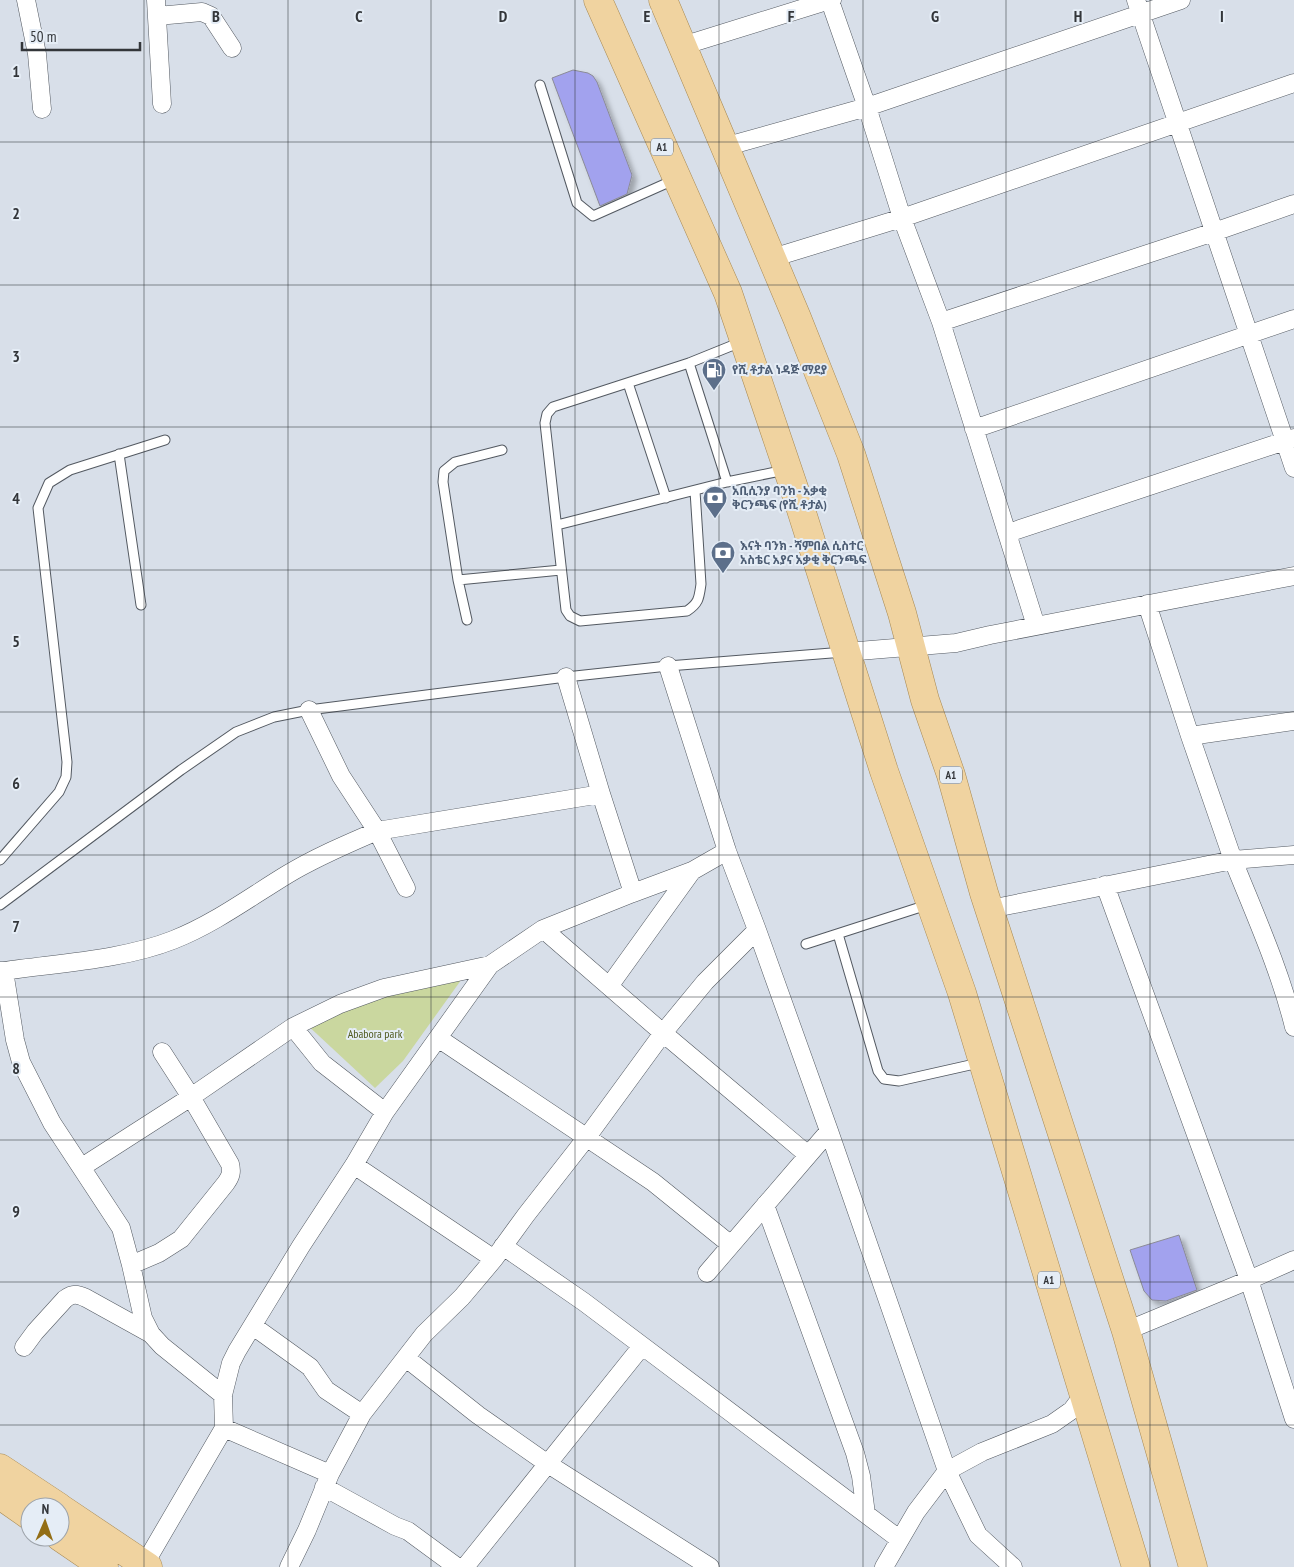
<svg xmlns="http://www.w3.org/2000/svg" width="1294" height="1567" font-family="'PT Sans Narrow','Noto Sans Ethiopic',sans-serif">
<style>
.green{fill:#cad79f}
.building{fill:#a2a2ee;stroke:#8b8b96;filter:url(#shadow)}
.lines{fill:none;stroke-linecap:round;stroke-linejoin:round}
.service-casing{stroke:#535961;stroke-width:11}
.minor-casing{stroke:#535961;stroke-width:19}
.primary-casing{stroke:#a78953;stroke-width:29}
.service{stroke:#fff;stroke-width:9}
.minor{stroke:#fff;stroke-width:18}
.primary{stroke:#f0d3a0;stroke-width:28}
.grid{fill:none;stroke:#33363a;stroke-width:1;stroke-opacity:0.55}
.labels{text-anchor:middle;stroke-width:4;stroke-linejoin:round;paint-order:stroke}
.shield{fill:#e5edf6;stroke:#686d72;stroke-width:1}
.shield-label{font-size:11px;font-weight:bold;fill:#33363a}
.service-label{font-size:12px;font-weight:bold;fill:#4e5e75;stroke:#e5edf6;text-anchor:start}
.park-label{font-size:12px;fill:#515c20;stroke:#e5edf6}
.grid-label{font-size:16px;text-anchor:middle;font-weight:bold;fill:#33363a;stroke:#e5edf6;stroke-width:4;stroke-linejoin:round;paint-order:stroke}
</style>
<defs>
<filter id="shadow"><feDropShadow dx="4.5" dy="4.5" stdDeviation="2.5" flood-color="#0004"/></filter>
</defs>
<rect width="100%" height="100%" fill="#d8dfe9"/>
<path class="green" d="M 464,976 L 403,1061 L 375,1088 L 304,1022 L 333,1008 Z"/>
<path class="building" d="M 573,70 L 588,73 L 593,76 L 597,82 L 632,175 L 627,194 L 600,206 L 552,78 Z
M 1179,1235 L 1197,1290 L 1166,1301 L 1152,1300 L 1144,1291 L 1130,1250 Z"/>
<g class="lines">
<defs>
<path id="service" d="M 540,85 L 577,203 L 593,216 L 676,179
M 689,363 L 727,482
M 628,383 L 666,498
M 119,454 L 141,605
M 695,491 L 701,584 C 699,598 699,603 687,611 L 580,621 L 570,616 L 566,610 L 545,423 L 547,414 L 553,407 L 689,363 L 741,342
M 557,525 L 727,482 L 785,470
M 458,580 L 561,570
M 467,620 L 458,580 L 443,482 L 444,471 L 455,462 L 502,450
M 0,860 L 59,792 L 66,777 L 67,762 L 38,508 L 49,483 L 70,470 L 165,440
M 0,905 L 181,770 L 236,732 L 274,717 L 309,710 L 566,677 L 668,666 L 844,652
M 838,934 L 878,1071 L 884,1079 L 899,1081 L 979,1063
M 806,944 L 927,905"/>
<path id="minor" d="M 26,0 L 37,54 L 42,109
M 156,0 L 162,104
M 832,0 L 830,1 L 867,107 L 902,218 L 941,322 L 1036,626
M 1136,0 L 1294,468
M 157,16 L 202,12 L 211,16 L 232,48
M 682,46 L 830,0
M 724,147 L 867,107 L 1181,0
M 772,258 L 902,218 L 1294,83
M 941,322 L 1214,232 L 1294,204
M 974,429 L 1294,319
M 1008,533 L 1294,438
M 846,652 L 956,643 L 990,635 L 1294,576
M 668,666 L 727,851 L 757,930 L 829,1131 L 947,1471 L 978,1535 L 1013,1567
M 309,710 L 341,776 L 377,831 L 601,794
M 1190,736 L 1294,721
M 1294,855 L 1233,860 C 1255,915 1280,970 1294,1027
M 1105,885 L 1249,1280 L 1294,1260
M 633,893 L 692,871 L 727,851
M 990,909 L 1233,860 L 1190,736 L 1147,604
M 543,929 L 663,1033 L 808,1155
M 0,971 L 4,971 L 15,1040 L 21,1062 L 52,1123 L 121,1228 L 131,1265
M 4,971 C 58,963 122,960 173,940 C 214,924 250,897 288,874 C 316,857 347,844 377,831 L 406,888
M 610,985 L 692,871
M 293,1027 L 322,1063 L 385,1112
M 438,1038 L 653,1182 L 731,1245
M 162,1052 L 191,1097 L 230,1164 C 232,1172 231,1176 226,1183 L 181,1239 L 159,1253 L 131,1265 L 143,1318 L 151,1334 L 162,1346 L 223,1395 L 231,1363 L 237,1351 L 301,1246 L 354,1165 L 385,1112 L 490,965 L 543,929 L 633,893 L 601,794 L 566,677
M 354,1165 L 494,1259
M 82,1167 L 191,1097 L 293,1027 L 340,1004 L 384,988 L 490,965
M 765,1205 L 855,1453 L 861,1476 L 866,1514
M 503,1246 L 584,1302 L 899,1539
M 707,1273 L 829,1131
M 253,1326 L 310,1367 L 326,1390 L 362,1414
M 1126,1331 L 1249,1280 L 1294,1419
M 24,1347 L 35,1332 L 65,1299 C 73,1293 77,1294 86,1298 L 151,1334
M 406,1358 L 478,1415 L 548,1464 L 710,1567
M 223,1395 L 224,1428 L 330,1474
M 324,1487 L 395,1526 L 408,1531 L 457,1567
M 144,1565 L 224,1428
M 289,1567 L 307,1530 L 330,1474 L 362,1414 L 424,1334 L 462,1297 L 494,1259 L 526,1215 L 587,1137 L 663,1033 L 705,982 L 757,930
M 465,1567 L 642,1346
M 884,1567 L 916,1512 L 947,1471 L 982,1452 L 1052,1424 L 1072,1410 L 1084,1394"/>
<path id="primary" d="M 598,0 L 728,293 L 796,494 L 884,771 L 962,993 L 1136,1567
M 663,0 L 797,318 L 851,454 L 902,613 L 925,700 L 951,775 L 984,893 L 1126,1331 L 1193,1567
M 0,1468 L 59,1507
M 0,1495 L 30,1516
M 60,1508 L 148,1567
M 60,1537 L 104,1567"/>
</defs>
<use href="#service" class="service-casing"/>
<use href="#minor" class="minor-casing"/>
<use href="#primary" class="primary-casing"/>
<use href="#service" class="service"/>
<use href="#minor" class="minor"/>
<use href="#primary" class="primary"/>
</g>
<path class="grid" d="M 144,0 L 144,1567M 288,0 L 288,1567M 431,0 L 431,1567M 575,0 L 575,1567M 719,0 L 719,1567M 863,0 L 863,1567M 1006,0 L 1006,1567M 1150,0 L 1150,1567M 0,142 L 1294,142M 0,285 L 1294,285M 0,427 L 1294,427M 0,570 L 1294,570M 0,712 L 1294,712M 0,855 L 1294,855M 0,997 L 1294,997M 0,1140 L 1294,1140M 0,1282 L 1294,1282M 0,1425 L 1294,1425"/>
<defs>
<symbol id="fuel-pin" viewBox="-11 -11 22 30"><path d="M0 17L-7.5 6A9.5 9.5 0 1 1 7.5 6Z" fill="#5c6f8a" stroke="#e5edf6"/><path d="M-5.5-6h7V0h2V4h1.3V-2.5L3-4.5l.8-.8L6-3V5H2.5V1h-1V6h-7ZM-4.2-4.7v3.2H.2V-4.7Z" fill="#fff"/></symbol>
<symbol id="bank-pin" viewBox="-11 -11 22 30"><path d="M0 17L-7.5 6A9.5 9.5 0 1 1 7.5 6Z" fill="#5c6f8a" stroke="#e5edf6"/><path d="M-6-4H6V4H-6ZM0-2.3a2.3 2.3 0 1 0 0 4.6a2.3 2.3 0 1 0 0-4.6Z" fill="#fff"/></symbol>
</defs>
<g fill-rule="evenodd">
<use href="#fuel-pin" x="700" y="356" width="28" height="38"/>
<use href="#bank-pin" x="701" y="484" width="28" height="38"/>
<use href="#bank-pin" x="709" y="539" width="28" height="38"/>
</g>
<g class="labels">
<g class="shield">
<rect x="651" y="138.5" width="22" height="17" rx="4"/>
<rect x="940" y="766.5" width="22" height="17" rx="4"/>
<rect x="1038" y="1271.5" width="22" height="17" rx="4"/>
</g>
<g class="shield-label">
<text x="662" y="151">A1</text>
<text x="951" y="779">A1</text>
<text x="1049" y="1284">A1</text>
</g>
<g class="service-label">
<text x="732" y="374">የሺ ቶታል ነዳጅ ማደያ</text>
<text x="732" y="495">አቢሲንያ ባንክ - አቃቂ<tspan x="732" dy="14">ቅርንጫፍ (የሺ ቶታል)</tspan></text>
<text x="740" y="550">እናት ባንክ - ሻምበል ሲስተር<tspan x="740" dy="14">አስቴር አያና አቃቂ ቅርንጫፍ</tspan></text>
</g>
<g class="park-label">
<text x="375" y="1038">Ababora park</text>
</g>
</g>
<g class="grid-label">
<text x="216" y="22">B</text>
<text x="359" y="22">C</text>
<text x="503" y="22">D</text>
<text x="647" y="22">E</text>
<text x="791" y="22">F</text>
<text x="935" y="22">G</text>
<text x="1078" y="22">H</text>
<text x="1222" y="22">I</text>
<text x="16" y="77">1</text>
<text x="16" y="219">2</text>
<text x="16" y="362">3</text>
<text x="16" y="504">4</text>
<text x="16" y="647">5</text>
<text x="16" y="789">6</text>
<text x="16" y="932">7</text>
<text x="16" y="1074">8</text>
<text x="16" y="1217">9</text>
</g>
<g transform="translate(45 1522) rotate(2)"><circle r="24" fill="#e5edf6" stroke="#9ea4ab"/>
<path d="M0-4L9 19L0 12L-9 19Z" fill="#936e15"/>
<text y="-8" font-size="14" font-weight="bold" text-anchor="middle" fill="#33363a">N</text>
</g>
<path d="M22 42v8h118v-8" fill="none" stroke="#33363a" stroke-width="2.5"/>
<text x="30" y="42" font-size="15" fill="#33363a" stroke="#e5edf6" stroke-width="4" paint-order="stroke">50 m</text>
</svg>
